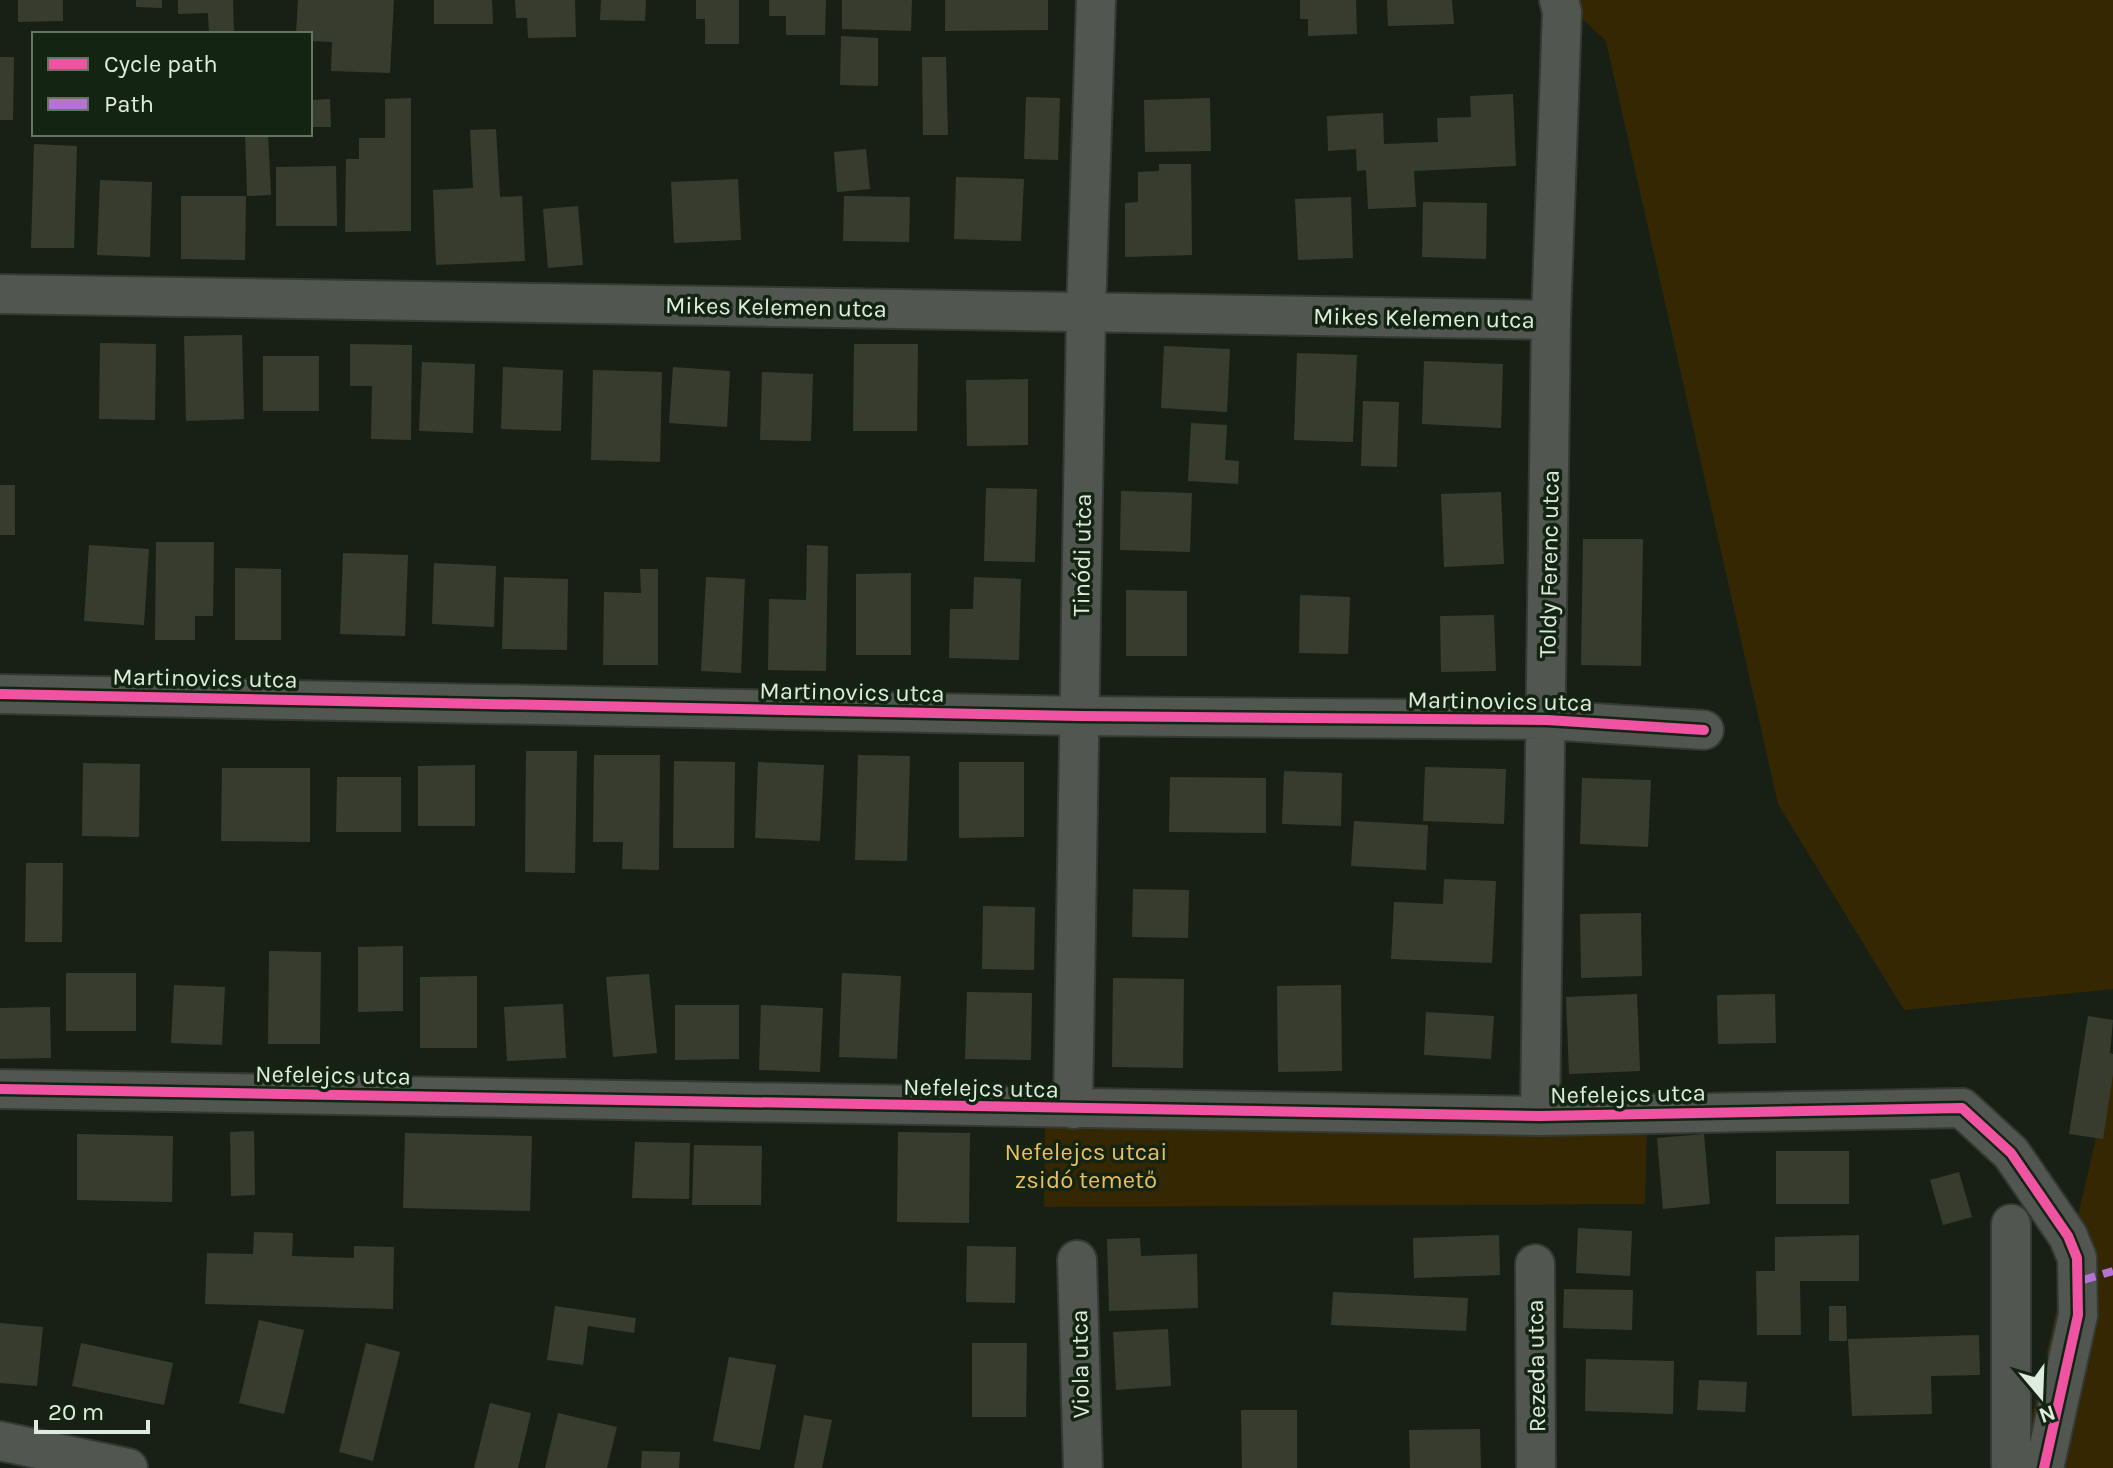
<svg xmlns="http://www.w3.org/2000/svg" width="2113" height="1468" font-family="Karla,sans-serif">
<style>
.green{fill:#362703}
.building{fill:#383c2e}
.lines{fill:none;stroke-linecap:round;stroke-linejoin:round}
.minor-casing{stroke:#343a33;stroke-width:42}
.minor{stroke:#515750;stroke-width:38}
.quiet{stroke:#b673d3;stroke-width:8;stroke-dasharray:16 8;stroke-linecap:butt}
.cycleway-casing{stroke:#142412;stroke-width:15}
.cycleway{stroke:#f153a3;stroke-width:10}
.labels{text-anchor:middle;stroke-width:7;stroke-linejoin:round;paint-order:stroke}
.street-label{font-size:24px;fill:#e0ebdf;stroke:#142412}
.park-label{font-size:24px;fill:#eebe62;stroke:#142412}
</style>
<rect width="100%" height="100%" fill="#182016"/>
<path class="green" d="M 1562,0 L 2113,0 L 2113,989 L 1904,1010 L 1778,804 L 1606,41 Z
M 2113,1064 L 2113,1468 L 2020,1468 Z
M 1045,1123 L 1647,1127 L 1645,1204 L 1044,1207 Z"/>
<path class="building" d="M 18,0 L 63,0 L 63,21 L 18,22 Z
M 136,0 L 162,0 L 162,8 L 136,7 Z
M 178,0 L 233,0 L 234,34 L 209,34 L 208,13 L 178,14 Z
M 298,0 L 394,0 L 390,73 L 331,71 L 332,42 L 310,41 L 310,34 L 296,34 Z
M 434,0 L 492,0 L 493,24 L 434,24 Z
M 515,0 L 575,0 L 576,37 L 528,38 L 527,18 L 516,18 Z
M 601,0 L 646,0 L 645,21 L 600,20 Z
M 696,0 L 739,0 L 739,44 L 705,44 L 705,19 L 696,19 Z
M 769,0 L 826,0 L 825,35 L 786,35 L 786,16 L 769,16 Z
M 842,0 L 912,0 L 911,31 L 842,29 Z
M 945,0 L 1048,0 L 1048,30 L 945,31 Z
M 1300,0 L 1356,0 L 1357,34 L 1308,36 L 1308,19 L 1300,19 Z
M 1387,0 L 1452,0 L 1454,24 L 1388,26 Z
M 841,36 L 878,38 L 878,86 L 840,85 Z
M 0,57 L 14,57 L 13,120 L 0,120 Z
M 922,57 L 946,57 L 948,135 L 923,135 Z
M 1513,94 L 1516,166 L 1414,171 L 1416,207 L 1368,209 L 1366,170 L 1357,171 L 1356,149 L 1328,151 L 1327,116 L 1383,113 L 1384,144 L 1438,142 L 1437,118 L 1471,117 L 1470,96 Z
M 1026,97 L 1060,98 L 1058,160 L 1024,159 Z
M 411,98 L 411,231 L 345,232 L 346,159 L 359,159 L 359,138 L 385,138 L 385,99 Z
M 1210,98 L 1211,151 L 1145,152 L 1144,100 Z
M 330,99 L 331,127 L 310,127 L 310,100 Z
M 496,129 L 500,197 L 522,196 L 525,261 L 436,265 L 433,190 L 473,188 L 470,130 Z
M 245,134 L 268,134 L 271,195 L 247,196 Z
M 34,144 L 77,146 L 74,248 L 31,248 Z
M 866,149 L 870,189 L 837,192 L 834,152 Z
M 1159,164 L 1191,164 L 1192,255 L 1125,257 L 1125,203 L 1138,202 L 1138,172 L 1159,171 Z
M 336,166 L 337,226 L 276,226 L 276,167 Z
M 956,177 L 1024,179 L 1021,241 L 954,239 Z
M 738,179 L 741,240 L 674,243 L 671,182 Z
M 100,180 L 152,182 L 150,257 L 97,255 Z
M 181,196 L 246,196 L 245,260 L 181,259 Z
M 844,196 L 910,197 L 909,242 L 843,241 Z
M 1351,197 L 1353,258 L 1298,260 L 1295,199 Z
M 1423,202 L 1487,203 L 1486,259 L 1422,257 Z
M 578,206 L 583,265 L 548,268 L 543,209 Z
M 242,335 L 244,419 L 186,421 L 184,336 Z
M 100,343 L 156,344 L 155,420 L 99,419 Z
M 350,344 L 412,345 L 411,440 L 371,439 L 372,386 L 350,386 Z
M 854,344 L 918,344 L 917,431 L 853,431 Z
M 1164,346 L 1230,349 L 1227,412 L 1161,408 Z
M 1297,353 L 1357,355 L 1353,442 L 1294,440 Z
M 263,356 L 319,356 L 319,411 L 263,411 Z
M 1424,361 L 1503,364 L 1501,428 L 1422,424 Z
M 422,362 L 475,364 L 473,433 L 419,431 Z
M 503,367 L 563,370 L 561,431 L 501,429 Z
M 673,367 L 730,371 L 727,427 L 669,423 Z
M 593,370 L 662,372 L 660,462 L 591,460 Z
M 762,372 L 813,374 L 811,441 L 760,440 Z
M 1028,379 L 1028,445 L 967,446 L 966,380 Z
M 1363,401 L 1399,402 L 1397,467 L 1361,466 Z
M 1191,423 L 1227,425 L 1225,460 L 1239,461 L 1238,484 L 1188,481 Z
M 0,485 L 15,485 L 15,535 L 0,535 Z
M 986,488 L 1037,489 L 1035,562 L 984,561 Z
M 1121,491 L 1192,493 L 1190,552 L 1120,550 Z
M 1501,492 L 1504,564 L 1444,567 L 1441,494 Z
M 1583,539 L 1643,539 L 1641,666 L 1581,665 Z
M 156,542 L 214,542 L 213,616 L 195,616 L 195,640 L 155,640 Z
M 89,545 L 149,549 L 144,625 L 84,621 Z
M 807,545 L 828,546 L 826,671 L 768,670 L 769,599 L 806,600 Z
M 343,553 L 408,555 L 405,636 L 340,634 Z
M 434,563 L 496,566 L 494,627 L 432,624 Z
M 235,568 L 281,569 L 281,640 L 235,640 Z
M 640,569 L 658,569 L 658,665 L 603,665 L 604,592 L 641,593 Z
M 911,573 L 911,655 L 856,655 L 856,574 Z
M 504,577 L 568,579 L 567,650 L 502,649 Z
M 706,577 L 745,579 L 741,673 L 701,671 Z
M 974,577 L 1021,579 L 1019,660 L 949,658 L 950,609 L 973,609 Z
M 1126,590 L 1187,591 L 1187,656 L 1126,656 Z
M 1300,595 L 1350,597 L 1348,654 L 1299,653 Z
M 1494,615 L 1496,671 L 1441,672 L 1440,616 Z
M 526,751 L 577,751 L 575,873 L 525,872 Z
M 594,755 L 660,755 L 659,870 L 622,869 L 623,842 L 593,842 Z
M 858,755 L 910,756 L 907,861 L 855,860 Z
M 674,761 L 735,762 L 734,848 L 673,848 Z
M 758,762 L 824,765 L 820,841 L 755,838 Z
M 959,762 L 1024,762 L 1024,837 L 959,838 Z
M 83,763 L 140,764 L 139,837 L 82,836 Z
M 475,765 L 475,826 L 418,826 L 418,766 Z
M 1425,767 L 1506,769 L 1504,824 L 1423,821 Z
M 222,768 L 310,768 L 310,842 L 221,841 Z
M 1284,771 L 1342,773 L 1341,826 L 1282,824 Z
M 337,777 L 401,777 L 401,832 L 336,832 Z
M 1170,777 L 1266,778 L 1266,833 L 1169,832 Z
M 1582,778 L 1651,780 L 1648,847 L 1580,844 Z
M 1354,821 L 1428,825 L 1426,870 L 1351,866 Z
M 26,863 L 63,863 L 62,942 L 25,942 Z
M 1444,879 L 1496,881 L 1492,963 L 1391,959 L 1394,902 L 1443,904 Z
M 1133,889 L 1189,890 L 1188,938 L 1132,937 Z
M 983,906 L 1035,907 L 1034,970 L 982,969 Z
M 1641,913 L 1642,976 L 1581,978 L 1580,914 Z
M 403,946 L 403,1011 L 358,1012 L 358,947 Z
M 269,951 L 321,952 L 320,1044 L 268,1044 Z
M 66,973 L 136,973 L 136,1031 L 66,1031 Z
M 842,973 L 901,976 L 897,1059 L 839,1057 Z
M 649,974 L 657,1053 L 613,1057 L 606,977 Z
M 477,976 L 477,1048 L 420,1048 L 420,977 Z
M 1113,978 L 1184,979 L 1183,1068 L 1112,1067 Z
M 174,985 L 225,987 L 222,1045 L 171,1043 Z
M 1341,985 L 1342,1071 L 1278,1072 L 1277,986 Z
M 967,992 L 1032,993 L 1031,1060 L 965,1059 Z
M 1637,994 L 1640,1071 L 1569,1074 L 1566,997 Z
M 1775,994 L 1776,1043 L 1718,1044 L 1717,995 Z
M 563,1004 L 566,1058 L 507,1061 L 504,1007 Z
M 675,1005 L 739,1005 L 739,1059 L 675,1060 Z
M 761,1005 L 823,1008 L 820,1072 L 759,1070 Z
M 50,1007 L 51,1058 L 0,1059 L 0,1008 Z
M 1426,1012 L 1494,1016 L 1491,1059 L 1424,1055 Z
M 2088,1016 L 2113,1020 L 2110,1053 L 2113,1054 L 2113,1074 L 2103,1139 L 2069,1134 Z
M 254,1131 L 255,1195 L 231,1196 L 230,1132 Z
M 898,1132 L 970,1133 L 969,1223 L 897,1222 Z
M 405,1133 L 532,1136 L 530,1211 L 403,1208 Z
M 77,1134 L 173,1136 L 172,1202 L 77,1200 Z
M 1704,1134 L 1710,1204 L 1663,1209 L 1657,1138 Z
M 635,1142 L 690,1143 L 689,1199 L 632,1198 Z
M 694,1145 L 762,1146 L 761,1205 L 692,1205 Z
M 1776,1151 L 1849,1151 L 1849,1204 L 1776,1204 Z
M 1959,1172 L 1972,1217 L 1943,1225 L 1930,1180 Z
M 1578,1228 L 1632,1231 L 1630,1276 L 1576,1273 Z
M 254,1232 L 293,1233 L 292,1256 L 354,1258 L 354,1246 L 394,1247 L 393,1309 L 205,1304 L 207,1253 L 253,1254 Z
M 1499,1235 L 1500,1275 L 1414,1278 L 1413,1238 Z
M 1859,1235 L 1859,1281 L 1800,1281 L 1801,1335 L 1757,1335 L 1756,1271 L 1775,1271 L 1775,1237 Z
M 1140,1238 L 1141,1256 L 1197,1254 L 1198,1308 L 1109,1311 L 1107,1239 Z
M 967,1246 L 1016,1247 L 1015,1303 L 966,1302 Z
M 1564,1289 L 1633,1290 L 1632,1330 L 1563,1328 Z
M 1333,1292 L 1468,1298 L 1466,1331 L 1331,1325 Z
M 555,1306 L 636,1318 L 634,1333 L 588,1326 L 583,1365 L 547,1360 Z
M 1829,1306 L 1846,1306 L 1847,1341 L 1829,1341 Z
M 259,1320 L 304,1330 L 284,1414 L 239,1403 Z
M 0,1323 L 43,1327 L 37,1386 L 0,1383 Z
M 1168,1329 L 1171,1386 L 1116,1390 L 1113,1332 Z
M 1979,1335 L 1980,1375 L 1931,1376 L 1932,1414 L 1852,1416 L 1848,1339 Z
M 81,1343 L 173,1363 L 164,1405 L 72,1386 Z
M 366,1343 L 400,1352 L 373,1461 L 339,1452 Z
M 972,1343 L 1027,1343 L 1026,1417 L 972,1417 Z
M 729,1357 L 776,1365 L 760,1450 L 713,1441 Z
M 1586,1359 L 1674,1361 L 1673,1414 L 1585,1411 Z
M 1699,1380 L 1747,1382 L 1745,1412 L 1697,1410 Z
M 490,1403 L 531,1413 L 518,1468 L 474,1468 Z
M 1241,1410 L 1297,1410 L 1297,1468 L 1242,1468 Z
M 558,1413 L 617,1427 L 607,1468 L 545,1468 Z
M 804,1415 L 832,1420 L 822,1468 L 794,1468 Z
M 1480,1429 L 1481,1468 L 1410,1468 L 1409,1430 Z
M 642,1451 L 680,1452 L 679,1468 L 641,1468 Z"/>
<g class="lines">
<defs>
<path id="minor" d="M 0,294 L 1551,320
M 0,694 L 1080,716 L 1547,720 L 1704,730
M 0,1089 L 1540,1116 L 1962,1108 L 2011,1153 L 2068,1236 L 2077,1258 L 2078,1315 L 2044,1468
M 1073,1109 L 1086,313 L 1096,0
M 1540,1116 L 1551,320 L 1562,12 L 1559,0
M 2011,1224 L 2011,1464 L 2017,1468
M 1077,1260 L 1083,1468
M 1535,1264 L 1536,1468
M 0,1441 L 128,1468"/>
</defs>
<use href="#minor" class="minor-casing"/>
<use href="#minor" class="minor"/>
<path class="quiet" d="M 2080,1281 L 2113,1271"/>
<defs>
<path id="cycleway" d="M 0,694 L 1080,716 L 1547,720 L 1704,730
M 0,1089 L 1540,1116 L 1962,1108 L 2011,1153 L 2068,1236 L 2077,1258 L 2078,1315 L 2044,1468"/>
</defs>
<use href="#cycleway" class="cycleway-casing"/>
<use href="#cycleway" class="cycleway"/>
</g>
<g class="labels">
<g class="street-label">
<text transform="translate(776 307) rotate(1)" y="8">Mikes Kelemen utca</text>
<text transform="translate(1424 318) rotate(1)" y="8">Mikes Kelemen utca</text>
<text transform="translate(1082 555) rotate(-89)" y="8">Tinódi utca</text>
<text transform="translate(1549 564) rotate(-89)" y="8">Toldy Ferenc utca</text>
<text transform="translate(205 678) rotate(1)" y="8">Martinovics utca</text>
<text transform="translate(852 692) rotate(1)" y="8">Martinovics utca</text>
<text transform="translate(1500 701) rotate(1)" y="8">Martinovics utca</text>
<text transform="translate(333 1075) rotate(1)" y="8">Nefelejcs utca</text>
<text transform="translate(981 1088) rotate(1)" y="8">Nefelejcs utca</text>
<text transform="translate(1628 1094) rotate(-1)" y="8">Nefelejcs utca</text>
<text transform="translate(1080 1364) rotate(-91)" y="8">Viola utca</text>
<text transform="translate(1536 1366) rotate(-91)" y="8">Rezeda utca</text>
</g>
<g class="park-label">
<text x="1086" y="1160">Nefelejcs utcai<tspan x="1086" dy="28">zsidó temető</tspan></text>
</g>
</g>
<rect x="32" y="32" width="280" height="104" fill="#142412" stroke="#667464" stroke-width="2"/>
<rect x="48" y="58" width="40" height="12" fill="#f153a3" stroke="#667464" stroke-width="2"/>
<text x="104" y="72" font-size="24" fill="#e0ebdf">Cycle path</text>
<rect x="48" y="98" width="40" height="12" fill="#b673d3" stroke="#667464" stroke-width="2"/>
<text x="104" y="112" font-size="24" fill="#e0ebdf">Path</text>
<g transform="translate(2041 1396) rotate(161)" stroke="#142412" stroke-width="6" paint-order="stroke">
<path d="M0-6L14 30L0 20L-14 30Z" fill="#e0ebdf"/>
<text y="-12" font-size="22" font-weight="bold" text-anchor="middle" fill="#e0ebdf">N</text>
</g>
<path d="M36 1420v12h112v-12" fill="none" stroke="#e0ebdf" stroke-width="4"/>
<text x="48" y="1420" font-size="24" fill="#e0ebdf" stroke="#142412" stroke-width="6" paint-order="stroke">20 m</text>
</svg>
